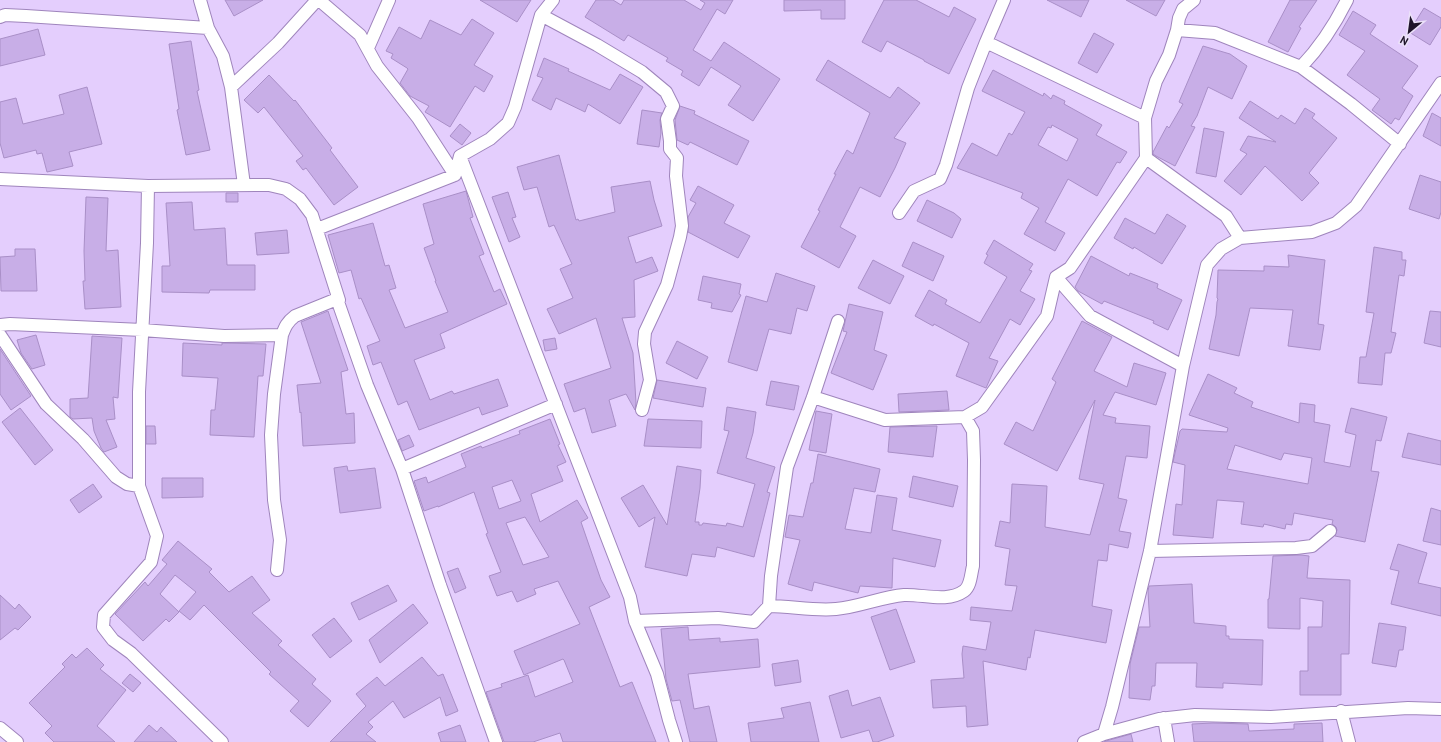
<svg xmlns="http://www.w3.org/2000/svg" width="1441" height="742" font-family="'PT Sans',sans-serif">
<style>
.building{fill:#c8aee7;stroke:#a98fc7;fill-rule:evenodd}
.lines{fill:none;stroke-linecap:round;stroke-linejoin:round}
.minor-casing{stroke:#9f85bc;stroke-width:14}
.minor{stroke:#fff;stroke-width:12}
</style>
<rect width="100%" height="100%" fill="#e4cefd"/>
<path class="building" d="M 225,0 L 263,0 L 234,16 Z
M 480,0 L 531,0 L 517,22 Z
M 596,0 L 613,0 L 621,5 L 624,0 L 684,0 L 701,10 L 705,3 L 700,0 L 733,0 L 725,14 L 717,9 L 693,50 L 711,61 L 724,42 L 780,79 L 753,121 L 728,105 L 741,86 L 711,67 L 699,86 L 681,75 L 683,71 L 666,61 L 668,58 L 628,35 L 624,41 L 585,17 Z
M 784,0 L 845,0 L 845,19 L 821,19 L 821,10 L 784,11 Z
M 884,0 L 916,0 L 949,17 L 954,7 L 976,19 L 949,74 L 924,61 L 924,60 L 887,41 L 881,52 L 862,42 Z
M 1047,0 L 1089,0 L 1081,17 Z
M 1126,0 L 1165,0 L 1156,16 Z
M 1290,0 L 1317,0 L 1299,27 L 1301,28 L 1288,52 L 1268,42 Z
M 1424,8 L 1441,18 L 1441,27 L 1430,45 L 1409,32 Z
M 1353,11 L 1376,25 L 1370,34 L 1418,66 L 1402,88 L 1413,96 L 1399,120 L 1395,118 L 1391,124 L 1372,110 L 1380,99 L 1347,75 L 1365,51 L 1339,35 Z
M 472,19 L 494,33 L 474,65 L 493,76 L 484,92 L 475,86 L 450,127 L 425,112 L 429,106 L 410,96 L 400,83 L 408,69 L 407,68 L 391,58 L 393,54 L 386,51 L 399,27 L 421,39 L 430,20 L 461,35 Z
M 38,29 L 45,55 L 0,66 L 0,39 Z
M 1094,33 L 1114,44 L 1097,73 L 1078,63 Z
M 191,41 L 199,90 L 197,91 L 210,150 L 186,155 L 177,110 L 179,109 L 169,44 Z
M 1203,46 L 1230,54 L 1247,66 L 1232,99 L 1208,87 L 1197,116 L 1191,126 L 1195,127 L 1175,166 L 1156,156 L 1153,154 L 1153,152 L 1167,126 L 1169,128 L 1183,104 L 1179,102 Z
M 544,58 L 569,69 L 568,71 L 610,90 L 620,74 L 643,87 L 620,124 L 588,104 L 585,112 L 556,98 L 551,110 L 532,100 L 543,78 L 537,76 Z
M 828,60 L 890,98 L 898,87 L 920,103 L 894,138 L 906,143 L 895,168 L 880,197 L 860,187 L 840,227 L 856,236 L 839,268 L 801,247 L 820,211 L 818,210 L 836,174 L 834,174 L 847,150 L 853,154 L 870,113 L 816,80 Z
M 993,70 L 1043,96 L 1044,93 L 1051,99 L 1053,95 L 1065,101 L 1064,104 L 1102,125 L 1096,135 L 1127,152 L 1120,163 L 1117,162 L 1097,196 L 1068,179 L 1045,222 L 1065,233 L 1055,251 L 1024,234 L 1039,208 L 1021,198 L 1023,193 L 957,168 L 972,143 L 997,156 L 1009,133 L 1012,135 L 1025,112 L 982,91 ZM 1052,125 L 1078,139 L 1067,161 L 1038,145 L 1048,127 L 1051,128 Z
M 269,75 L 294,101 L 295,100 L 332,148 L 330,150 L 358,187 L 334,205 L 306,168 L 303,170 L 296,161 L 303,156 L 264,107 L 258,113 L 244,100 Z
M 87,87 L 102,144 L 69,152 L 73,166 L 47,172 L 42,153 L 37,154 L 36,150 L 4,158 L 0,143 L 0,102 L 16,98 L 23,124 L 64,114 L 59,95 Z
M 1250,101 L 1278,119 L 1281,115 L 1295,124 L 1305,108 L 1315,114 L 1312,118 L 1337,138 L 1309,173 L 1319,183 L 1302,201 L 1265,166 L 1241,195 L 1224,181 L 1247,154 L 1240,150 L 1248,136 L 1276,142 L 1239,118 Z
M 680,106 L 695,111 L 694,114 L 749,141 L 737,165 L 690,142 L 688,145 L 677,140 L 675,120 Z
M 642,110 L 662,113 L 660,120 L 661,133 L 659,147 L 637,144 Z
M 1432,113 L 1441,118 L 1441,146 L 1423,136 Z
M 460,124 L 471,133 L 462,145 L 450,136 Z
M 1204,128 L 1224,132 L 1216,177 L 1196,173 Z
M 559,155 L 576,220 L 578,219 L 579,221 L 615,212 L 611,187 L 650,181 L 654,200 L 662,226 L 628,237 L 636,263 L 652,257 L 658,271 L 634,280 L 635,317 L 622,318 L 633,353 L 636,403 L 635,410 L 626,394 L 609,400 L 616,426 L 592,433 L 585,408 L 574,412 L 564,384 L 611,368 L 596,318 L 559,334 L 547,309 L 573,298 L 560,269 L 572,264 L 554,225 L 549,227 L 537,187 L 524,190 L 517,167 Z
M 1420,175 L 1441,182 L 1441,212 L 1439,219 L 1409,209 Z
M 698,186 L 734,205 L 724,223 L 750,236 L 738,258 L 688,232 L 688,217 L 696,203 L 690,200 Z
M 466,191 L 473,217 L 470,218 L 484,254 L 479,256 L 494,292 L 500,289 L 507,304 L 440,334 L 445,348 L 414,360 L 430,400 L 452,391 L 454,394 L 498,379 L 508,406 L 482,415 L 479,407 L 419,430 L 407,401 L 398,405 L 381,362 L 373,365 L 367,346 L 380,341 L 361,298 L 359,299 L 351,270 L 339,273 L 328,235 L 373,223 L 385,266 L 389,265 L 396,288 L 389,290 L 405,328 L 448,312 L 435,281 L 436,281 L 424,248 L 434,244 L 423,204 Z
M 508,192 L 516,217 L 512,218 L 520,237 L 509,242 L 492,197 Z
M 226,193 L 238,193 L 238,202 L 226,202 Z
M 86,197 L 108,198 L 106,251 L 118,250 L 121,307 L 85,309 L 83,281 L 85,281 L 84,251 Z
M 927,200 L 954,213 L 961,219 L 952,238 L 917,221 Z
M 192,202 L 194,230 L 225,228 L 227,265 L 255,265 L 255,290 L 210,290 L 209,293 L 162,292 L 162,266 L 170,266 L 166,203 Z
M 1167,214 L 1186,226 L 1162,264 L 1134,247 L 1133,249 L 1114,238 L 1125,218 L 1155,234 Z
M 287,230 L 289,253 L 257,255 L 255,233 Z
M 994,240 L 1033,264 L 1029,270 L 1032,271 L 1020,291 L 1035,299 L 1020,325 L 1010,319 L 989,358 L 998,361 L 986,388 L 956,376 L 969,343 L 934,324 L 933,326 L 915,316 L 929,290 L 947,300 L 945,304 L 980,323 L 1007,277 L 984,263 L 988,255 L 986,254 Z
M 913,242 L 944,256 L 933,281 L 902,266 Z
M 1374,247 L 1402,252 L 1402,260 L 1406,260 L 1404,276 L 1399,275 L 1391,332 L 1396,333 L 1391,353 L 1385,353 L 1382,385 L 1358,383 L 1360,357 L 1366,357 L 1374,313 L 1366,312 Z
M 15,249 L 35,249 L 37,291 L 1,291 L 0,257 L 15,256 Z
M 1288,255 L 1325,260 L 1318,324 L 1324,325 L 1320,350 L 1288,346 L 1293,310 L 1250,308 L 1239,356 L 1209,349 L 1216,315 L 1217,302 L 1218,299 L 1217,298 L 1218,270 L 1264,271 L 1264,266 L 1289,267 Z
M 1091,256 L 1129,276 L 1130,273 L 1158,284 L 1157,288 L 1182,300 L 1168,330 L 1153,323 L 1154,321 L 1104,301 L 1102,304 L 1078,291 L 1075,287 Z
M 873,260 L 904,276 L 890,304 L 858,288 Z
M 776,273 L 815,286 L 807,311 L 797,308 L 791,334 L 769,329 L 757,371 L 728,362 L 746,296 L 767,302 Z
M 703,276 L 741,284 L 739,294 L 741,295 L 732,312 L 711,308 L 712,303 L 698,300 Z
M 849,304 L 883,312 L 874,350 L 887,355 L 873,390 L 831,373 L 847,332 L 843,331 Z
M 328,311 L 348,370 L 341,372 L 346,414 L 354,413 L 355,443 L 303,446 L 301,412 L 300,413 L 297,385 L 321,383 L 301,322 Z
M 1430,311 L 1441,312 L 1441,347 L 1424,343 Z
M 1082,321 L 1112,337 L 1094,371 L 1127,387 L 1134,363 L 1166,373 L 1156,405 L 1115,392 L 1103,415 L 1116,418 L 1115,423 L 1150,426 L 1147,458 L 1126,456 L 1118,498 L 1127,500 L 1119,531 L 1131,533 L 1128,548 L 1109,544 L 1107,561 L 1098,560 L 1092,606 L 1112,610 L 1106,643 L 1035,630 L 1030,658 L 1028,657 L 1026,670 L 983,661 L 988,725 L 967,727 L 966,706 L 933,708 L 931,680 L 964,678 L 962,654 L 963,646 L 986,650 L 991,622 L 970,620 L 971,607 L 1012,611 L 1017,586 L 1005,585 L 1010,549 L 995,546 L 1000,521 L 1010,523 L 1012,484 L 1047,486 L 1045,527 L 1090,535 L 1104,484 L 1079,479 L 1095,400 L 1057,471 L 1004,444 L 1016,422 L 1033,431 L 1056,382 L 1052,379 Z
M 36,335 L 45,365 L 32,369 L 21,353 L 17,340 Z
M 92,336 L 122,338 L 118,398 L 113,397 L 115,419 L 106,420 L 117,447 L 104,452 L 101,448 L 94,431 L 92,418 L 73,419 L 70,417 L 70,399 L 88,398 Z
M 555,338 L 557,349 L 545,351 L 543,340 Z
M 677,341 L 708,357 L 697,379 L 666,363 Z
M 183,343 L 222,345 L 222,343 L 266,344 L 263,376 L 258,376 L 254,437 L 210,435 L 211,410 L 215,410 L 218,378 L 182,376 Z
M 0,349 L 31,396 L 11,410 L 0,394 Z
M 1208,374 L 1237,388 L 1234,393 L 1253,402 L 1251,407 L 1299,423 L 1300,403 L 1315,405 L 1314,422 L 1330,425 L 1324,462 L 1350,467 L 1356,435 L 1345,432 L 1351,408 L 1387,417 L 1381,441 L 1376,440 L 1371,471 L 1379,472 L 1365,542 L 1335,536 L 1337,530 L 1336,527 L 1332,524 L 1333,520 L 1294,513 L 1292,525 L 1286,524 L 1285,529 L 1264,524 L 1263,527 L 1241,524 L 1244,502 L 1217,500 L 1213,538 L 1173,535 L 1176,504 L 1182,505 L 1185,465 L 1173,462 L 1180,431 L 1182,429 L 1227,432 L 1228,428 L 1189,415 ZM 1235,445 L 1281,460 L 1284,453 L 1312,458 L 1308,484 L 1227,469 Z
M 657,380 L 706,388 L 703,407 L 653,398 Z
M 771,381 L 799,386 L 794,410 L 766,405 Z
M 947,391 L 949,410 L 899,412 L 898,394 Z
M 727,407 L 756,412 L 753,433 L 746,458 L 775,467 L 767,492 L 770,493 L 754,557 L 717,547 L 715,557 L 692,554 L 687,576 L 645,567 L 655,517 L 639,527 L 621,498 L 643,485 L 667,525 L 677,466 L 701,470 L 700,488 L 695,522 L 699,522 L 699,525 L 702,525 L 703,523 L 726,526 L 727,523 L 743,527 L 755,484 L 717,473 L 729,431 L 724,430 Z
M 20,408 L 53,450 L 35,465 L 2,422 Z
M 816,411 L 832,414 L 826,453 L 809,450 Z
M 550,419 L 560,444 L 558,445 L 566,462 L 557,466 L 563,481 L 531,494 L 540,522 L 577,500 L 588,518 L 581,522 L 601,580 L 610,597 L 589,607 L 620,687 L 632,682 L 656,742 L 563,742 L 560,733 L 533,742 L 504,742 L 486,692 L 502,687 L 501,684 L 528,675 L 535,697 L 573,682 L 564,660 L 563,659 L 524,675 L 514,651 L 580,624 L 558,581 L 534,589 L 536,594 L 517,602 L 512,591 L 497,596 L 489,576 L 501,572 L 486,534 L 488,533 L 474,492 L 438,507 L 438,506 L 424,511 L 414,481 L 426,477 L 428,483 L 466,467 L 461,454 L 481,446 L 482,448 L 520,434 L 519,431 ZM 512,480 L 521,501 L 499,509 L 492,487 ZM 525,517 L 549,557 L 523,565 L 506,523 Z
M 648,419 L 702,421 L 701,448 L 644,446 Z
M 146,426 L 155,426 L 156,444 L 146,444 Z
M 937,426 L 933,457 L 888,452 L 890,427 Z
M 1408,433 L 1441,441 L 1441,465 L 1402,457 Z
M 409,435 L 414,446 L 402,451 L 398,440 Z
M 818,454 L 880,469 L 875,492 L 854,488 L 845,529 L 871,533 L 877,495 L 897,498 L 892,530 L 941,540 L 935,567 L 893,558 L 892,588 L 860,586 L 858,593 L 814,582 L 812,591 L 788,584 L 800,540 L 785,537 L 789,515 L 803,517 L 811,483 L 813,483 Z
M 347,466 L 348,471 L 375,468 L 381,508 L 340,513 L 334,468 Z
M 913,476 L 958,486 L 953,507 L 909,497 Z
M 162,478 L 203,478 L 203,497 L 162,498 Z
M 93,484 L 102,497 L 79,513 L 70,500 Z
M 1431,508 L 1441,511 L 1441,545 L 1423,541 Z
M 178,541 L 212,569 L 209,572 L 229,592 L 252,576 L 270,600 L 252,613 L 282,641 L 278,645 L 316,679 L 312,684 L 331,701 L 308,727 L 290,711 L 299,701 L 269,674 L 271,672 L 204,605 L 190,620 L 179,611 L 196,592 L 175,575 L 160,594 L 179,612 L 169,622 L 166,619 L 143,641 L 115,614 L 145,582 L 148,586 L 167,564 L 162,560 Z
M 1398,544 L 1427,553 L 1418,583 L 1441,588 L 1441,616 L 1391,604 L 1399,571 L 1390,569 Z
M 1301,555 L 1309,556 L 1307,578 L 1350,580 L 1349,654 L 1341,654 L 1341,695 L 1300,695 L 1300,671 L 1308,671 L 1308,627 L 1322,627 L 1323,601 L 1300,598 L 1300,629 L 1268,628 L 1268,599 L 1269,599 L 1273,556 Z
M 458,568 L 466,588 L 455,593 L 447,572 Z
M 1192,584 L 1194,623 L 1226,626 L 1226,636 L 1229,636 L 1229,639 L 1263,640 L 1262,685 L 1223,683 L 1223,688 L 1196,687 L 1197,663 L 1156,663 L 1155,686 L 1152,686 L 1150,700 L 1129,698 L 1130,664 L 1139,627 L 1150,627 L 1148,591 L 1149,586 Z
M 388,585 L 397,601 L 359,620 L 351,603 Z
M 0,595 L 15,609 L 19,604 L 31,617 L 18,630 L 15,628 L 0,640 Z
M 413,604 L 428,623 L 380,663 L 369,640 Z
M 896,609 L 915,662 L 890,670 L 871,617 Z
M 334,618 L 352,641 L 330,658 L 312,635 Z
M 1379,623 L 1406,627 L 1403,650 L 1399,650 L 1396,667 L 1372,663 Z
M 688,627 L 689,640 L 720,638 L 720,642 L 758,639 L 760,667 L 688,674 L 694,709 L 709,706 L 717,742 L 690,742 L 680,700 L 672,701 L 666,679 L 661,629 Z
M 87,648 L 104,665 L 100,669 L 126,690 L 97,726 L 115,742 L 54,742 L 45,733 L 52,726 L 29,703 L 65,667 L 62,664 L 72,654 L 76,658 Z
M 422,657 L 438,676 L 443,674 L 458,711 L 446,716 L 440,697 L 404,718 L 393,701 L 368,722 L 373,727 L 366,734 L 376,742 L 330,742 L 366,706 L 356,694 L 377,677 L 385,686 Z
M 798,660 L 801,682 L 775,686 L 772,664 Z
M 130,674 L 141,683 L 133,692 L 122,683 Z
M 848,690 L 852,706 L 880,697 L 894,736 L 877,742 L 873,742 L 869,730 L 841,738 L 829,696 Z
M 810,702 L 819,742 L 751,742 L 748,723 L 784,718 L 781,708 Z
M 1213,723 L 1248,724 L 1249,731 L 1294,729 L 1294,724 L 1322,723 L 1323,742 L 1194,742 L 1192,724 Z
M 149,725 L 157,732 L 161,727 L 177,742 L 134,742 Z
M 460,725 L 466,742 L 441,742 L 438,733 Z
M 1131,734 L 1133,742 L 1104,742 L 1106,741 Z"/>
<g class="lines">
<defs>
<path id="minor" d="M 200,0 L 208,28 L 223,56 L 231,87 L 244,185
M 319,0 L 360,35 L 377,66 L 418,118 L 455,175
M 1004,0 L 986,42 L 1145,118
M 541,15 L 597,45 L 642,72 L 666,92 L 673,106 L 667,119 L 670,141 L 670,149 L 677,158 L 676,176 L 682,226 L 680,237 L 667,285 L 645,332 L 644,344 L 650,380 L 642,410
M 0,17 L 5,15 L 26,16 L 208,28
M 1177,30 L 1215,33 L 1301,67 L 1351,104 L 1400,144
M 368,48 L 389,0
M 1301,67 C 1321,46 1334,26 1347,0
M 231,87 L 278,43 L 317,0
M 460,156 L 630,597 L 635,621 L 657,674 L 669,720 L 676,742
M 1146,158 L 1226,216 L 1240,238
M 0,179 L 148,186 L 269,185 L 286,189 L 300,199 L 312,215 L 339,300 L 337,299 L 367,385 L 402,469 L 440,585 L 496,742
M 148,186 L 147,243 L 139,392 L 139,486 L 157,536 L 151,562 L 104,615 L 103,627 L 113,640 L 131,653 L 222,742
M 899,213 L 914,191 L 940,179 L 946,165 L 968,88 L 986,42
M 317,229 L 455,175 L 460,156 L 490,139 L 508,123 L 515,107 L 541,15 L 553,0
M 1056,277 L 1090,316 L 1183,366
M 0,325 L 10,324 L 142,330 L 224,336 L 282,335
M 0,335 L 46,404 L 83,439 L 116,477 L 127,484 L 139,486
M 813,397 L 885,420 L 965,417
M 402,469 L 556,404
M 1150,551 L 1296,548 L 1312,546 L 1330,531
M 277,570 L 280,540 L 274,500 L 271,435 L 274,394 L 282,335 C 285,327 287,322 295,316 L 337,299
M 769,606 C 791,606 813,611 836,609 C 859,607 881,597 904,595 C 923,594 947,603 964,591 C 971,586 971,573 973,566 L 974,460 L 973,431 L 965,417 L 982,407 L 1047,316 L 1056,277 L 1070,268 L 1146,158 L 1145,118 L 1156,81 L 1169,55 L 1177,30 L 1179,18 L 1183,9 L 1194,0
M 635,621 L 718,618 L 754,622 L 769,606 L 771,576 L 787,467 L 813,397 L 838,321
M 1341,711 L 1349,742
M 1164,718 L 1168,742
M 0,728 L 17,742
M 1104,734 L 1112,707 L 1150,551 L 1183,366 L 1207,265 L 1221,249 L 1240,238 L 1312,232 L 1336,223 L 1356,206 L 1441,83
M 1084,742 L 1104,734 L 1159,719 L 1195,715 L 1271,717 L 1408,708 L 1441,709"/>
</defs>
<use href="#minor" class="minor-casing"/>
<use href="#minor" class="minor"/>
</g>
<g transform="translate(1409 32) rotate(209)" stroke="#ebe1f9" stroke-width="3" paint-order="stroke">
<path d="M0-3L7 15L0 10L-7 15Z" fill="#1e1429"/>
<text y="-6" font-size="11" font-weight="bold" text-anchor="middle" fill="#1e1429">N</text>
</g>
</svg>
